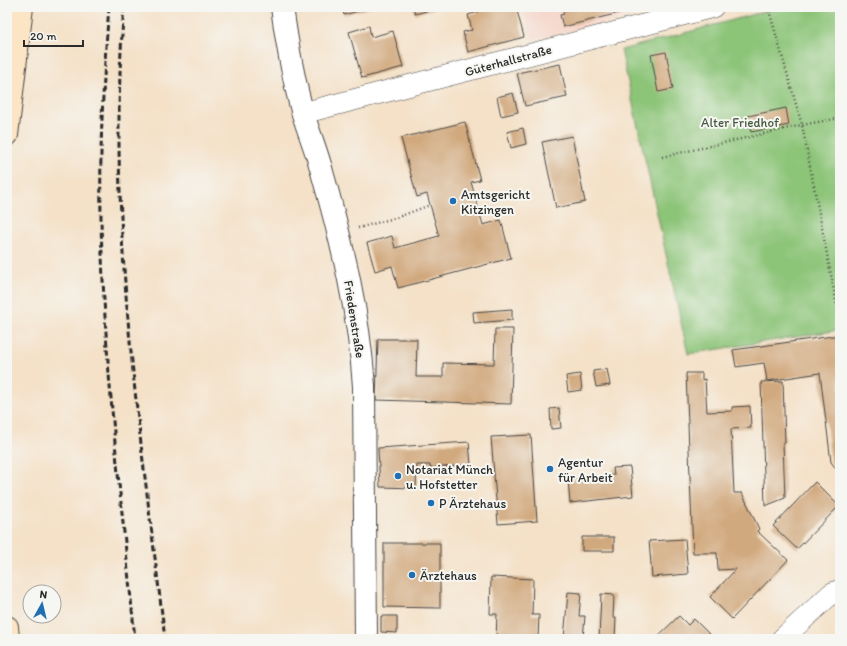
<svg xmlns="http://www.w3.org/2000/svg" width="847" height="646" font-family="Itim,sans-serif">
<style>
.built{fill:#f6d1c5}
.green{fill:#8cc478;stroke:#5c7852}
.building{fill:#d1a97e}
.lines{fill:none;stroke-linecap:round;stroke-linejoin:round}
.minor-casing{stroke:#494643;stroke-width:22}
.tertiary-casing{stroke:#494643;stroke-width:24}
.secondary-casing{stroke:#494643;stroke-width:24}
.path{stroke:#494643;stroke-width:2.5;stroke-dasharray:1 3;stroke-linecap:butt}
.minor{stroke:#fff;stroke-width:21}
.tertiary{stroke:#fff;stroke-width:22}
.secondary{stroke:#fce5c4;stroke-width:22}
.rail{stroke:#2b2b2b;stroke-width:3;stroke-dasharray:6 3;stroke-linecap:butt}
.poi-dot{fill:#1f6fb2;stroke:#f6f6f2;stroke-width:1.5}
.labels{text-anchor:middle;stroke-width:4;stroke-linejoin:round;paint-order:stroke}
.street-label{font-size:13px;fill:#2b2b2b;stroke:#f6f6f2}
.park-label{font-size:13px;fill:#485942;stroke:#f6f6f2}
.poi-label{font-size:13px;fill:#2b2b2b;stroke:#f6f6f2;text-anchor:start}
</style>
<rect width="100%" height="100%" fill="#f6f6f2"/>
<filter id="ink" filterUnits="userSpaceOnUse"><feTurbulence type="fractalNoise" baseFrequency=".025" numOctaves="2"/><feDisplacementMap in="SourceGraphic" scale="8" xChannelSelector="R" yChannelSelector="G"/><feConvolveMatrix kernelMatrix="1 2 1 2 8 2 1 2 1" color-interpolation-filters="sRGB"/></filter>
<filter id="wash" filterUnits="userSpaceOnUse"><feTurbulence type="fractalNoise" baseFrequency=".012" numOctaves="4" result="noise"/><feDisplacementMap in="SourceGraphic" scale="16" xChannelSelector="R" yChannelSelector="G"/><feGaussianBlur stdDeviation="0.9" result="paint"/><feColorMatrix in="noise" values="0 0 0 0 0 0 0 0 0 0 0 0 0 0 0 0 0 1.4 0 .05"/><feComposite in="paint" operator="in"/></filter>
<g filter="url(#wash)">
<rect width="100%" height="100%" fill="#f4e1c8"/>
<path class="built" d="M 523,7 L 672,7 L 532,40 Z"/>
<path class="green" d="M 781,7 L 840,7 L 840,213 L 838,213 L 840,224 L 840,330 L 688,354 L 621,50 Z"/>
<g id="blocks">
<path class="building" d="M 342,7 L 373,7 L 344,15 Z
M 413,7 L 438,7 L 438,8 L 415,14 Z
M 477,7 L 516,7 L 524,37 L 468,52 L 463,32 L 472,30 L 468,15 L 478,12 Z
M 562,7 L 617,7 L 619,13 L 563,27 L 560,15 L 564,14 Z
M 369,26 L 371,37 L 393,31 L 403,67 L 362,78 L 349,32 Z
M 666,52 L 673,89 L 658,92 L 651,55 Z
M 560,64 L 567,97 L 525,106 L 517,73 Z
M 513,93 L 518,112 L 501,116 L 497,97 Z
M 786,108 L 789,125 L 751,132 L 748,116 Z
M 465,122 L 480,180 L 471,182 L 483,225 L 501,220 L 511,258 L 398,288 L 392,266 L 375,271 L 367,243 L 392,236 L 395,248 L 439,236 L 427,194 L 417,197 L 401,138 Z
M 523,128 L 526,144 L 511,148 L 507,132 Z
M 572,136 L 585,202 L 556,208 L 542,142 Z
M 512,309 L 512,320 L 474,323 L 473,312 Z
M 495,329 L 513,329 L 511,404 L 376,400 L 378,339 L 417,339 L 416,377 L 443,377 L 443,363 L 494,364 Z
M 840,335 L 840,474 L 831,462 L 820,373 L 767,381 L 764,363 L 736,367 L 733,350 Z
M 607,369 L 610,385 L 596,387 L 593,371 Z
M 686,373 L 702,373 L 702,380 L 705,379 L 707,412 L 732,411 L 732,407 L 750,406 L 751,428 L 731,429 L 734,493 L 742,493 L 759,529 L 757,531 L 788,560 L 732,619 L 710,597 L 736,569 L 718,570 L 717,553 L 693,553 Z
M 580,374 L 582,390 L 568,392 L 566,376 Z
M 783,381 L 785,443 L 783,443 L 785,498 L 765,506 L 761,382 Z
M 559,408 L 561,428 L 551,429 L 550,409 Z
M 531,435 L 537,521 L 498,524 L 491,437 Z
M 469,442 L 471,465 L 430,468 L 430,465 L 417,465 L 416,488 L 380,487 L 378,448 Z
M 630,467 L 633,496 L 570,503 L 568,480 L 614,475 L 613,468 Z
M 815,482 L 839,506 L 797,549 L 773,526 Z
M 582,537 L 614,537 L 614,551 L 582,551 Z
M 685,539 L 688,574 L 652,577 L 649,541 Z
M 384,543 L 440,543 L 440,608 L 384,607 Z
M 491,577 L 533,579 L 532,615 L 539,615 L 538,639 L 496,639 L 497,614 L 490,614 Z
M 568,592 L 581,593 L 579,616 L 585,616 L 583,639 L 564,639 Z
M 601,594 L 614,595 L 613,618 L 616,618 L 615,639 L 599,639 Z
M 381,616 L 397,616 L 397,633 L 381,632 Z
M 679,616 L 688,625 L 694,619 L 712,637 L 710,639 L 659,639 L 657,637 Z"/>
</g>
</g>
<g filter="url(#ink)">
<use href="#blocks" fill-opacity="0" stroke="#494643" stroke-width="1"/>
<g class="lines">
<defs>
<path id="minor" d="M 303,113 L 713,7
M 782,639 L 832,593 L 840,590"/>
<path id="tertiary" d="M 282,7 C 287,43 293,79 303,114 C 309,133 317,152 322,172 C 342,242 359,313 364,386 L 366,639"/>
<path id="secondary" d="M 7,135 L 22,7
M 7,627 L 8,639"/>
</defs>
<use href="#minor" class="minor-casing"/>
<use href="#tertiary" class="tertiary-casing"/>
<use href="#secondary" class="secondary-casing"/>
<path class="path" d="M 768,7 L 802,125 L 837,306
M 662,157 L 802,125 L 840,118
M 358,228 L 398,217 L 430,205"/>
<use href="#minor" class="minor"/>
<use href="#tertiary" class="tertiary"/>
<use href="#secondary" class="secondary"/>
<path class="rail" d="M 109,7 C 105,56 102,104 101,153 C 98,316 119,478 135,639
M 124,7 C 106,218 140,430 165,639"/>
</g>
</g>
<g class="poi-dot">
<circle cx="453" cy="201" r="4"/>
<circle cx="550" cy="469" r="4"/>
<circle cx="398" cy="476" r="4"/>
<circle cx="431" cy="503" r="4"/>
<circle cx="412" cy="575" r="4"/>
</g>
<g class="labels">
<g class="street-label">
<text transform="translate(508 60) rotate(-15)" y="5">Güterhallstraße</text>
<text transform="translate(355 319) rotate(81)" y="5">Friedenstraße</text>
</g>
<g class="park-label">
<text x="740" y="127">Alter Friedhof</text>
</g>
<g class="poi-label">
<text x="461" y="199">Amtsgericht<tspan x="461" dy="15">Kitzingen</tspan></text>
<text x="558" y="467">Agentur<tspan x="558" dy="15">für Arbeit</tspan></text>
<text x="406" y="474">Notariat Münch<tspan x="406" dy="15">u. Hofstetter</tspan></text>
<text x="439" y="508">P Ärztehaus</text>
<text x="420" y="580">Ärztehaus</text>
</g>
</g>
<rect width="847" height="646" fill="none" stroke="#f6f6f2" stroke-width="24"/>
<g transform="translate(42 604) rotate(8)"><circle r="19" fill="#f6f6f2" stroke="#a5a5a2"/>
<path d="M0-3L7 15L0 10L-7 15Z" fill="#1f6fb2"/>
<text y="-6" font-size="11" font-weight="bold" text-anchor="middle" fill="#2b2b2b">N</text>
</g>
<path d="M24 40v6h59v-6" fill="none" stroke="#2b2b2b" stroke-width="2"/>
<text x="30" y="40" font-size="12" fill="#2b2b2b" stroke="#f6f6f2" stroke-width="3" paint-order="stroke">20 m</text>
</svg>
